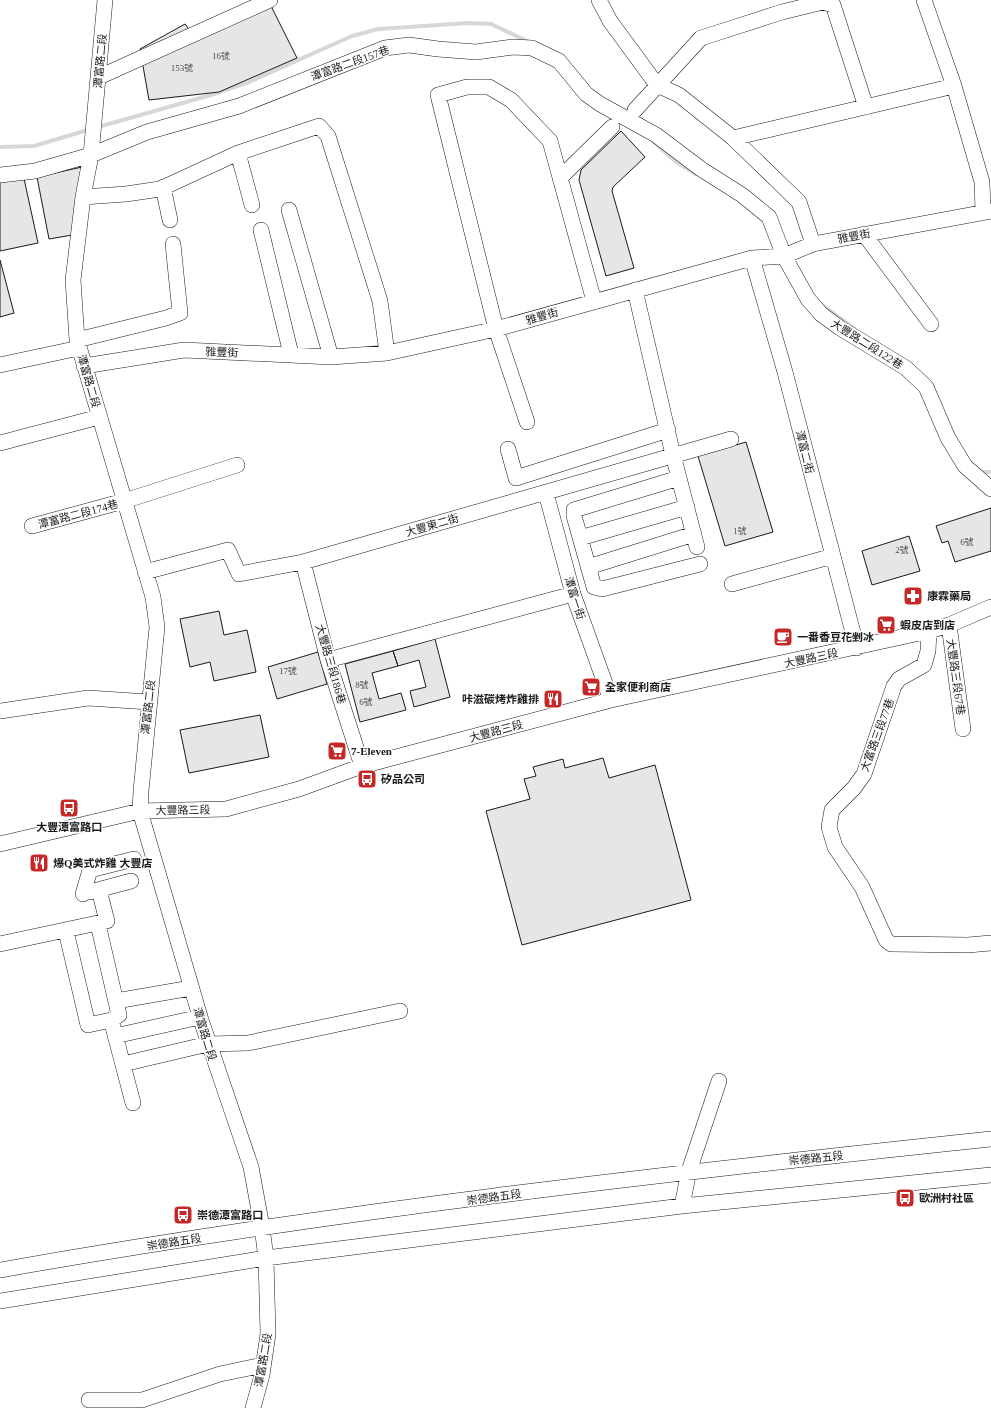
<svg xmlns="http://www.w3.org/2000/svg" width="991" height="1408" font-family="'Times New Roman','Noto Sans TC',serif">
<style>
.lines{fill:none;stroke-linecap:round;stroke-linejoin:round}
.stream{stroke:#d7d7d7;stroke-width:4}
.building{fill:#e6e6e6;stroke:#1a1a1a}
.minor-casing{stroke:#1a1a1a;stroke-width:16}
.minor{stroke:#fff;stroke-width:15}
.labels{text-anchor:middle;stroke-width:3;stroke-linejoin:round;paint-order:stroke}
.number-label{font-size:9px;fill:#4d4d4d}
.street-label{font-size:11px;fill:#1a1a1a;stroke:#fff}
.poi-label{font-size:11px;font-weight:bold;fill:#1a1a1a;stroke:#fff;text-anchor:start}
</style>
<rect width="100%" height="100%" fill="#fff"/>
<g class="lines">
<path class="stream" d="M 98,127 L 211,95 L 249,82 L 352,36 L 378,29 L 469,23 L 491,24 L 529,42
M 653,141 L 676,162 L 696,174
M 0,147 L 34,146 L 91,129
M 822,305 L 854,328
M 978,472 L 991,472"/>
</g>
<path class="building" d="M 268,0 L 297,58 L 219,92 L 149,100 L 140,49 L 185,24 L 193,35 Z
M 621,131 L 645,157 L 613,187 L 612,191 L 634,268 L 606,276 L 579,180 L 581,170 Z
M 82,167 L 78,234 L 49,239 L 37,177 Z
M 23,174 L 38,243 L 0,251 L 0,179 Z
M 0,260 L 14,313 L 0,317 Z
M 746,442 L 773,532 L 725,546 L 698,456 Z
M 991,508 L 991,551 L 955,562 L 948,541 L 942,543 L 936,526 Z
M 909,536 L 920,571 L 872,585 L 862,551 Z
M 219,611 L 224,635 L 247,630 L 256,672 L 214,681 L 210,662 L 190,667 L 180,619 Z
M 435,639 L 450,697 L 414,707 L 410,691 L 426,687 L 419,660 L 398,666 L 393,651 Z
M 393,651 L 398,666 L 372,673 L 379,699 L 401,693 L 406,710 L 360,722 L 345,664 Z
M 318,652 L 327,684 L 277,699 L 268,667 Z
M 260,715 L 269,757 L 189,773 L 180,730 Z
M 603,758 L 609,778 L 655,765 L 691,900 L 522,945 L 486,811 L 530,799 L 524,779 L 536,776 L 533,767 L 563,759 L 565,768 Z"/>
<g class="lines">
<defs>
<path id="minor" d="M 105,0 L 91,155 L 83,197 L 73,280 L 77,340 L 153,597 L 157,627 L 141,791 L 140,811 L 201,1020 L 251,1167 L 262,1227 L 266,1258 L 268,1334 L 262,1375 L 253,1408
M 599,0 L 610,21 L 657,85 L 679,95 L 733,138 L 799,202 L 813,244
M 924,0 L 954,86 L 982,182 L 983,211
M 99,77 L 270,0
M 635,110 L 701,38 L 782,12 L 823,2 L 833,5 L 866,107
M 733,138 L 954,86
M 238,153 L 252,205
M 0,175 L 35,171 L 91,155 L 147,132 L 239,106 L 385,48 L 409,45 L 438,49 L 476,52 L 513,47 L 532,48 L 559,61 L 586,94 L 600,104 L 656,135 L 701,169 L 742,195 L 769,217 L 784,256 L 808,299 L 821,314 L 840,328 L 906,368 L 926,387 L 948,438 L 965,466 L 991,489
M 560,178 L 612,127
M 163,187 L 170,220
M 83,197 L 126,194 L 160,189 L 238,153 L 319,126 L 328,136 L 380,301 L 387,353
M 289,210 L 331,357
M 261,230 L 291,354
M 864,234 L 931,324
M 752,258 L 785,372 L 857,648
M 635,290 L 673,455 L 697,547
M 77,340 L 166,318 L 180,313 L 173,244
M 0,365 L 79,348
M 84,366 L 184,350 L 331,357 L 387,353 L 496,329 L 752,258 L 784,256 L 813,244 L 991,211
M 527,422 L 496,329 L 438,95 L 467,87 L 489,87 L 511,100 L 550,141 L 594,301
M 0,443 L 99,417
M 508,449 L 516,478 L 668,430
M 679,478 L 574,510 L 574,516 L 594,587 L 602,589 L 700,564
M 546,493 L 573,594 L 611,700
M 32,526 L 124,501 L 237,465
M 580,538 L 687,507
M 303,562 L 328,660 L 362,766
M 588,567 L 694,534
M 145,572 L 228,550 L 239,574 L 303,562 L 731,439
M 732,584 L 833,556
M 949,625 L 963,729
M 929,631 L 928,651 L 924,665 L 899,679 L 894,686 L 864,774 L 854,788 L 832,810 L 829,827 L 835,847 L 862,887 L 886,940 L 891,944 L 968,945 L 991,943
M 328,660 L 573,594
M 0,711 L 88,698 L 149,702
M 0,844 L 140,811 L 226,809 L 299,789 L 362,766 L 611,700 L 929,631 L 949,625 L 991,607
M 90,892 L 131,881
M 83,894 L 90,870 L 134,859
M 66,931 L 88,1025 L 111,1020 L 119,1015 L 98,924
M 0,944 L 107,921 L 99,890
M 116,1001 L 191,988
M 113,1027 L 133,1103
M 115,1036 L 200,1017
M 123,1064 L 208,1044 L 248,1043 L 400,1011
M 682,1206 L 689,1171 L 719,1081
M 0,1270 C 328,1212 660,1174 991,1139
M 0,1301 L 266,1258 L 682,1206 L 991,1175
M 89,1400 L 142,1400 L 220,1374 L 263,1365"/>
</defs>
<use href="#minor" class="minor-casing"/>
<use href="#minor" class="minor"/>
</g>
<defs>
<symbol id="pharmacy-square" viewBox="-11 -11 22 22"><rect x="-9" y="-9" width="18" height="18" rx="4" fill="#c62828" stroke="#fff"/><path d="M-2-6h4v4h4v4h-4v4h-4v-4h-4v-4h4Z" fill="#fff"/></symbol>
<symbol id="supermarket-square" viewBox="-11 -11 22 22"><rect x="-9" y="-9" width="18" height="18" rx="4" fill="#c62828" stroke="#fff"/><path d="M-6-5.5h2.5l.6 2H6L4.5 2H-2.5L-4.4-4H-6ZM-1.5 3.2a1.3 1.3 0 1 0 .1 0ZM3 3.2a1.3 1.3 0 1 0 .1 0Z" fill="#fff"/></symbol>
<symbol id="cafe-square" viewBox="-11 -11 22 22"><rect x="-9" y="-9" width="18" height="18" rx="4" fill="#c62828" stroke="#fff"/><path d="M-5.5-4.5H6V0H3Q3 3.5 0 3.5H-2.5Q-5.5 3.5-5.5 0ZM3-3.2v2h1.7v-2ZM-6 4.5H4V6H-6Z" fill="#fff"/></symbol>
<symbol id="restaurant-square" viewBox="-11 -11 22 22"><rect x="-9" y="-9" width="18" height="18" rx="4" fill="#c62828" stroke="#fff"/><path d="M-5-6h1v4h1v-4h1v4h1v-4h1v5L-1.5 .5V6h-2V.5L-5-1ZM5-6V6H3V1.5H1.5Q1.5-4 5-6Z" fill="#fff"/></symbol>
<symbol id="bus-square" viewBox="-11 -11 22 22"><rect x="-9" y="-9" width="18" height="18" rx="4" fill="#c62828" stroke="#fff"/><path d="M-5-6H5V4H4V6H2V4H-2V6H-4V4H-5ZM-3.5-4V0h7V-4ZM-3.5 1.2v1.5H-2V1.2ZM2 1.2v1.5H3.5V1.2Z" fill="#fff"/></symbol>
</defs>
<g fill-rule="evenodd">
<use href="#pharmacy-square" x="902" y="585" width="22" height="22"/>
<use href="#supermarket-square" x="875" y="614" width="22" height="22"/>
<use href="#cafe-square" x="772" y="626" width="22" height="22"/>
<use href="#supermarket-square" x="580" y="676" width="22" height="22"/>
<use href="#restaurant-square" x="542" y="688" width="22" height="22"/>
<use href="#supermarket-square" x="326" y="740" width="22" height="22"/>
<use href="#bus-square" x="356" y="768" width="22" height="22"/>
<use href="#bus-square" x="58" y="797" width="22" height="22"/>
<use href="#restaurant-square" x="28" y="852" width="22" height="22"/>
<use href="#bus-square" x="894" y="1187" width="22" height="22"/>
<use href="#bus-square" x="172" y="1204" width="22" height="22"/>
</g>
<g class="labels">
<g class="number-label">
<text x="221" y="59">16號</text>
<text x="182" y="71">153號</text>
<text x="740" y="534">1號</text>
<text x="967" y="545">6號</text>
<text x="902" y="553">2號</text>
<text x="288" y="674">17號</text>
<text x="362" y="688">8號</text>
<text x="366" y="705">6號</text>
</g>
<g class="street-label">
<text transform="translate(100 61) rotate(-85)" y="4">潭富路二段</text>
<text transform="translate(350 63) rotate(-20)" y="4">潭富路二段157巷</text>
<text transform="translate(854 236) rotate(-11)" y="4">雅豐街</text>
<text transform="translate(542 316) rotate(-16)" y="4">雅豐街</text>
<text transform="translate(867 344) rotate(32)" y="4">大豐路二段122巷</text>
<text transform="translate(222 352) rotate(2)" y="4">雅豐街</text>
<text transform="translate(89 381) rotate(74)" y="4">潭富路二段</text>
<text transform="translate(805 452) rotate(76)" y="4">潭富二街</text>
<text transform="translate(78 514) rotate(-15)" y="4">潭富路二段174巷</text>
<text transform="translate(432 525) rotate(-16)" y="4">大豐東二街</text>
<text transform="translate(575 598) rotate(72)" y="4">潭富一街</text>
<text transform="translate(811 658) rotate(-12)" y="4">大豐路三段</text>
<text transform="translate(331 664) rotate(74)" y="4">大豐路三段186巷</text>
<text transform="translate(956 677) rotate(82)" y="4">大豐路三段67巷</text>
<text transform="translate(148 707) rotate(-84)" y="4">潭富路二段</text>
<text transform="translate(496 731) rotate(-15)" y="4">大豐路三段</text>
<text transform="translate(877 735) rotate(-70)" y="4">大富路三段77巷</text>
<text transform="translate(183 810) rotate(-1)" y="4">大豐路三段</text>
<text transform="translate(205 1034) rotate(73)" y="4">潭富路二段</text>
<text transform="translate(816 1158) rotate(-6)" y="4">崇德路五段</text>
<text transform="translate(494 1197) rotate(-8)" y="4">崇德路五段</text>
<text transform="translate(174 1242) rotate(-9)" y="4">崇德路五段</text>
<text transform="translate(263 1360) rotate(-80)" y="4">潭富路二段</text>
</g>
<g class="poi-label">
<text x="927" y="600">康霖藥局</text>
<text x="900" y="629">蝦皮店到店</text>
<text x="797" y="641">一番香豆花剉冰</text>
<text x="605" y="691">全家便利商店</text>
<text x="539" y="703" text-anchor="end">咔滋碳烤炸雞排</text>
<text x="351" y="755">7-Eleven</text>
<text x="381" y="783">矽品公司</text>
<text x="69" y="831" text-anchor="middle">大豐潭富路口</text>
<text x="53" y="867">爆Q美式炸雞 大豐店</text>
<text x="919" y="1202">歐洲村社區</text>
<text x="197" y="1219">崇德潭富路口</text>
</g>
</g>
</svg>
